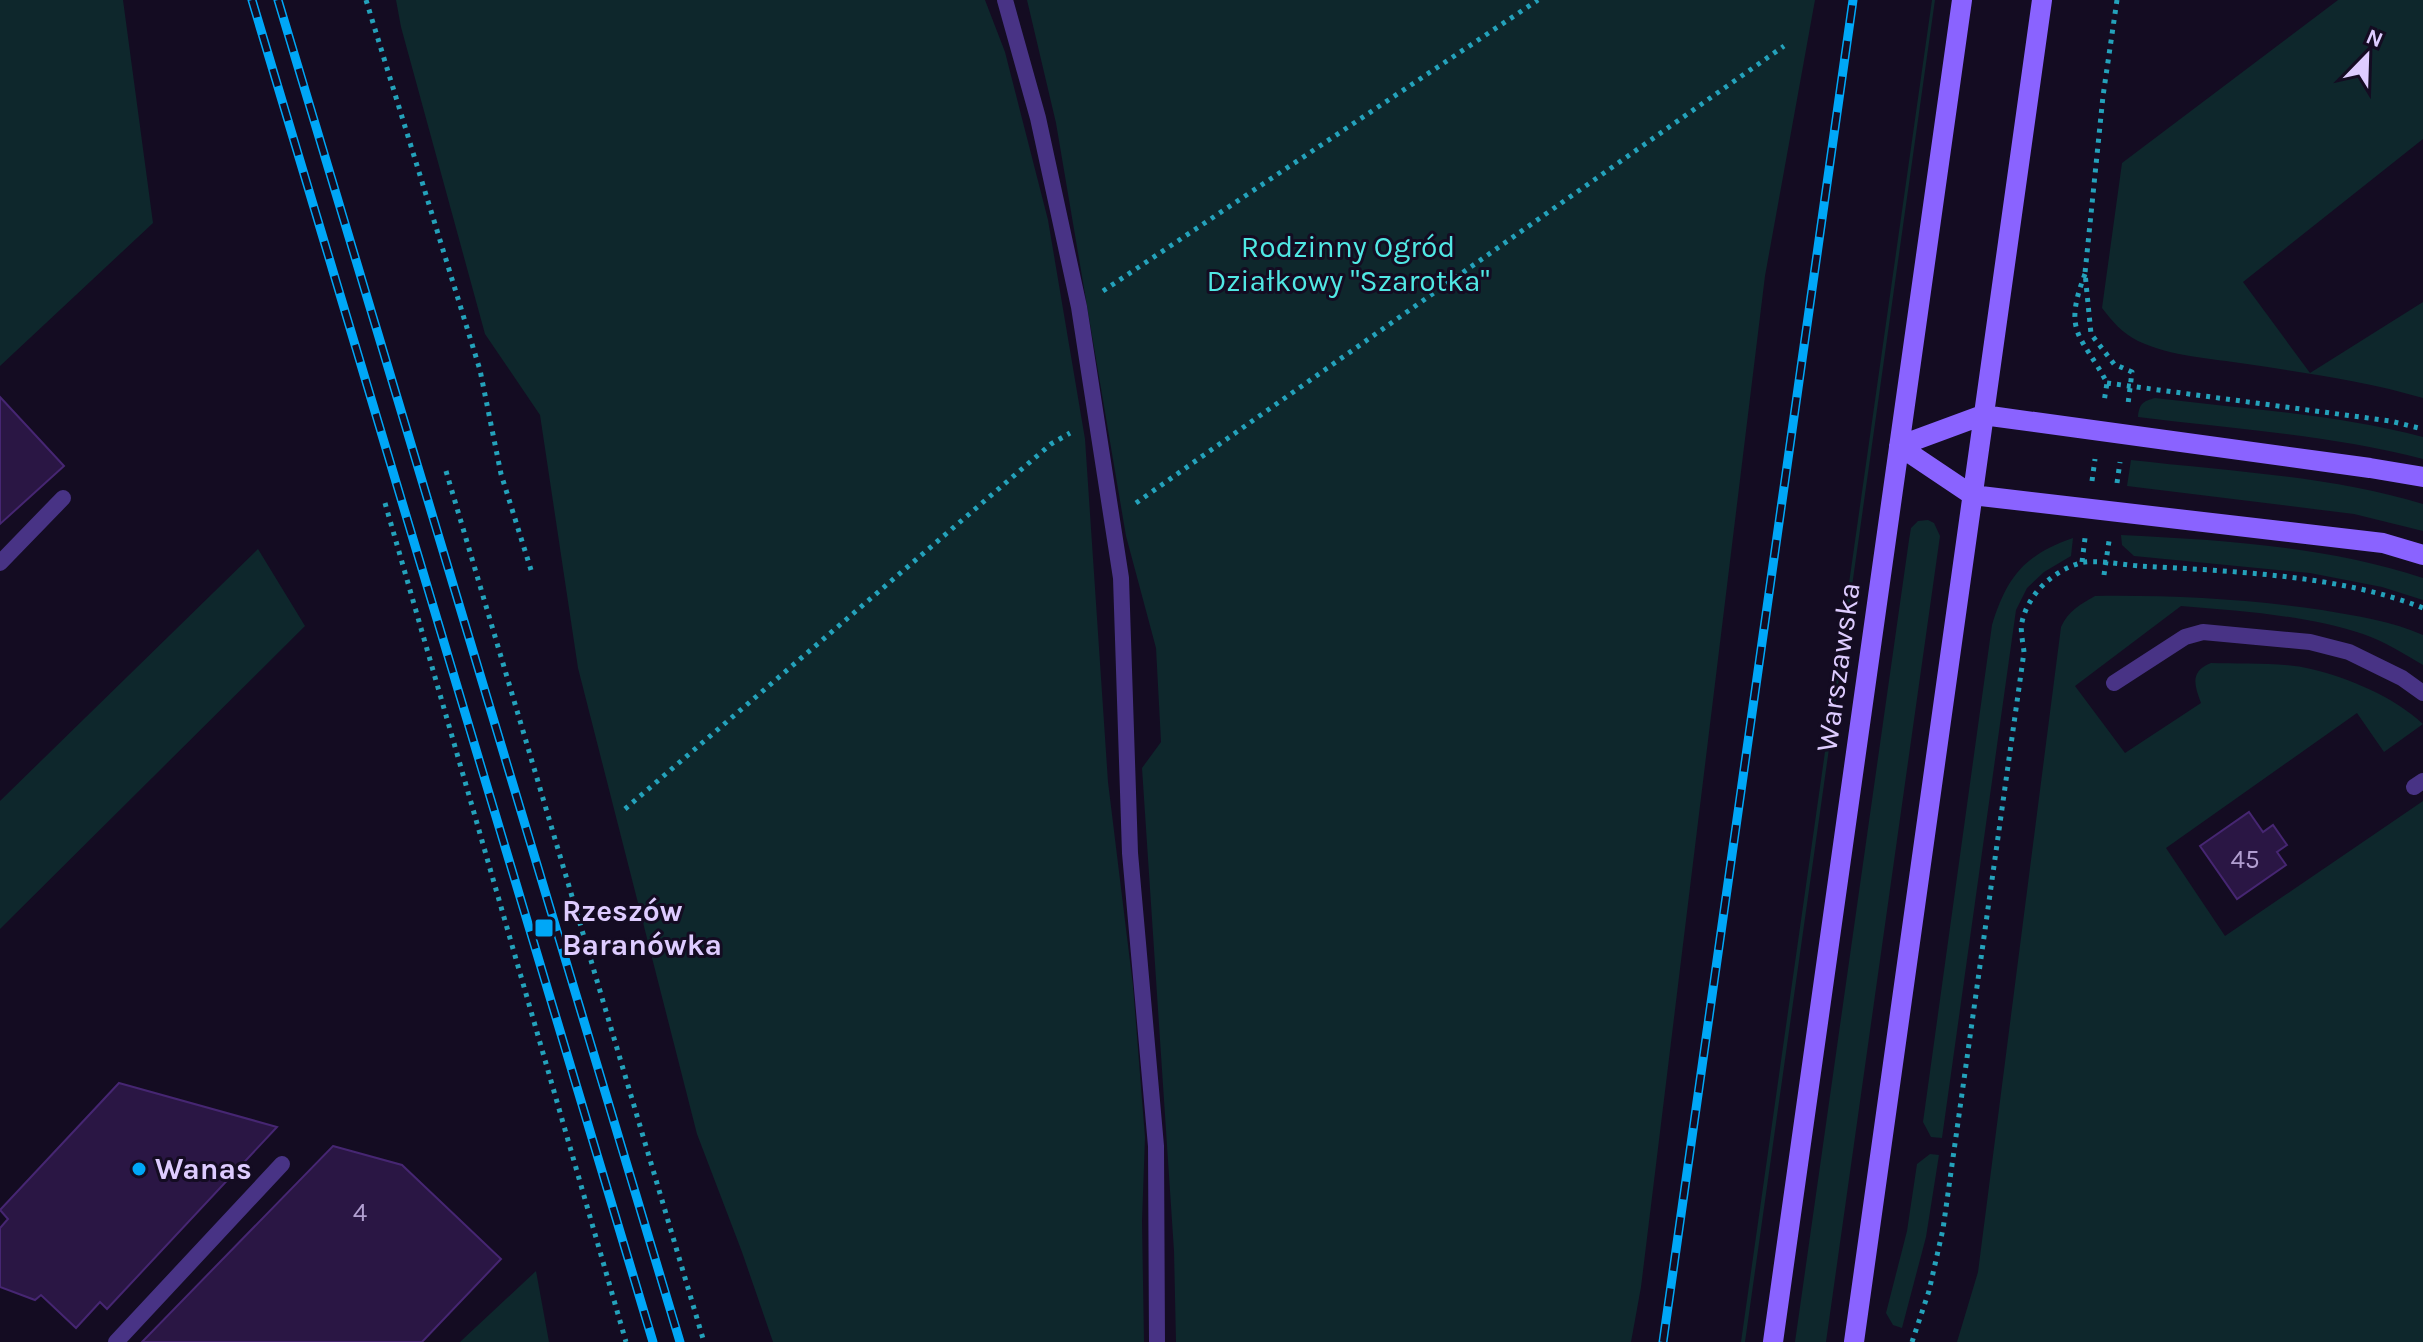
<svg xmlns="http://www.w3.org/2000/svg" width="2423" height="1342" font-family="Karla,sans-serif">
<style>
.green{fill:#0e272c}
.building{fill:#2a1644;stroke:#462672;stroke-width:2}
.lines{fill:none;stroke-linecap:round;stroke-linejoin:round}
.path{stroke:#24a2bb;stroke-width:5;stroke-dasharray:4 6;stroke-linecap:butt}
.lane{stroke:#483385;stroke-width:16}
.secondary{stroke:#8a63ff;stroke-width:20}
.rail-casing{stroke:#00a7f7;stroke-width:9}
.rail{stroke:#140c22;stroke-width:6;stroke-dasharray:18;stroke-linecap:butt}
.poi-dot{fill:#00a7f7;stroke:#140c22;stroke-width:3}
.labels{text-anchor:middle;stroke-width:6;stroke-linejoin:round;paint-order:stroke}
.number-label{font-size:26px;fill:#b19ed0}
.park-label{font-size:30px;fill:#50e8e4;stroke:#140c22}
.street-label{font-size:30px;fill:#deccff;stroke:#140c22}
.poi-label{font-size:30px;font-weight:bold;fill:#deccff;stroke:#140c22;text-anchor:start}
</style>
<rect width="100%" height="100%" fill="#140c22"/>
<path class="green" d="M 0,0 L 123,0 L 153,223 L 0,366 Z
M 396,0 L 985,0 L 1005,52 L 1048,220 L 1085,439 L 1108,782 L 1133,986 L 1145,1137 L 1142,1221 L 1144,1342 L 773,1342 L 742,1252 L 697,1134 L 578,668 L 540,415 L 485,334 L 401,27 Z
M 1027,0 L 1815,0 L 1765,276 L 1641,1287 L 1631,1342 L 1176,1342 L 1174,1251 L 1142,768 L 1161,742 L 1156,648 L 1126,536 L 1056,123 Z
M 1932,0 L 1935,0 L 1745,1342 L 1741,1342 Z
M 2338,0 L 2423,0 L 2423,139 L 2243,282 L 2310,373 L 2423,302 L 2423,398 C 2366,381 2306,373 2247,364 C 2210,358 2172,357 2138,341 C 2122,333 2112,321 2102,308 L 2122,163 Z
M 2155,398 C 2244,409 2336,414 2423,437 L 2423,459 C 2330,435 2233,429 2138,417 C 2139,404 2143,401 2155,398 Z
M 2131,460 C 2227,471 2331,476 2423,504 L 2423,531 L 2354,514 L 2127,486 Z
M 1928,520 L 1934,523 L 1940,536 L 1826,1342 L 1795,1342 L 1909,540 L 1911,528 L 1918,521 Z
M 2121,535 C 2221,540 2326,546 2423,578 L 2423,600 L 2382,587 L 2310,573 L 2134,556 L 2122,545 Z
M 2073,538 L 2071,556 L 2044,572 L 2027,588 L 2016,610 L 1942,1138 L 1931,1137 L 1923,1122 L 1992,625 C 2007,577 2024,555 2073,538 Z
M 258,549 L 305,626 L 0,929 L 0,801 Z
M 2095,596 C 2171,595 2247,599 2322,610 C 2356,616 2392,621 2423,635 L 2423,665 C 2404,654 2384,641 2363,634 C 2304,615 2242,611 2181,606 L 2075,686 L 2125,753 L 2201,703 C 2194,685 2190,671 2211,663 C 2241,664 2283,662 2311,669 C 2349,678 2394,697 2423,724 L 2384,752 L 2357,713 L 2166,848 L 2225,936 L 2423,801 L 2423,1342 L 1957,1342 L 1978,1272 L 2061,627 C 2068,611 2081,604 2095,596 Z
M 1930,1154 L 1939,1155 L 1926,1237 L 1902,1328 L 1893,1325 L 1886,1313 L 1907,1231 L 1917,1164 Z
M 536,1271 L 549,1342 L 460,1342 Z"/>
<path class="building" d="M 0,397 L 64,466 L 0,524 Z
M 2249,812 L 2263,832 L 2273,825 L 2287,845 L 2277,852 L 2286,865 L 2237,899 L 2200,846 Z
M 119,1083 L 277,1127 L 107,1309 L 100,1302 L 76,1328 L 41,1295 L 35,1300 L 0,1287 L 0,1228 L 8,1219 L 0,1210 Z
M 333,1146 L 402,1165 L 501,1259 L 422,1342 L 142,1342 Z"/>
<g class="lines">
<path class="path" d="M 366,0 L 480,370 L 501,474 L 531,570
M 2117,0 L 2103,96 L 2085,273 L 2091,334 L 2114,364 L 2132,372 L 2128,404
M 2085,274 C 2062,334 2082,335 2107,383 L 2104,402
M 1103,291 L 1538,0
M 2107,383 L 2390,421 L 2423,429
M 446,471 L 704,1342
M 2092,481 L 2095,459
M 2117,483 L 2120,462
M 385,503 L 626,1342
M 1136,503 L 1784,46
M 2082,562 L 2085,538
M 2104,575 L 2109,541
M 625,809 L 1051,444 L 1070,433
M 1912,1342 L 1929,1291 L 1943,1229 L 2024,652 C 2023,642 2020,631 2022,622 C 2028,594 2053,571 2080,563 C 2094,559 2124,565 2140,566 C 2229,571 2341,575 2423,608"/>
<path class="lane" d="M 1005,0 L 1038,118 L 1079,307 L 1121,578 L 1130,853 L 1156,1146 L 1157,1342
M 0,563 L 63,498
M 2114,683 L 2185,637 L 2203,632 L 2310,642 L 2349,652 L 2402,678 L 2423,693
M 2414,787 L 2423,781
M 116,1342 L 282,1164"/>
<path class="secondary" d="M 1899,446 L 1972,495 L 2383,543 L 2423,555
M 1899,446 L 1983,415 L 2370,468 L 2423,477
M 1773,1342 L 1962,0
M 1854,1342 L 2042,0"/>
<defs>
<path id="rail" d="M 252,0 L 653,1342
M 278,0 L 680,1342
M 1663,1342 L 1853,0"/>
</defs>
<use href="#rail" class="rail-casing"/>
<use href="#rail" class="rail"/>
</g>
<g class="poi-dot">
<rect x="534" y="918" width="20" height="20" rx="4"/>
<circle cx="139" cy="1169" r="8"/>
</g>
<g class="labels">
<g class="number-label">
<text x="2245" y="868">45</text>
<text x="360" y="1221">4</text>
</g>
<g class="park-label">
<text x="1348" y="257">Rodzinny Ogród<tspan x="1348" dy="34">Działkowy "Szarotka"</tspan></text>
</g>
<g class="street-label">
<text transform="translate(1838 667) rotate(-82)" y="10">Warszawska</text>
</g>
<g class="poi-label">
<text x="562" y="921">Rzeszów<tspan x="562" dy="34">Baranówka</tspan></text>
<text x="155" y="1179">Wanas</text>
</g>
</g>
<g transform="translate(2367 56) rotate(23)" stroke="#140c22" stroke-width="6" paint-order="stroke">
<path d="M0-6L14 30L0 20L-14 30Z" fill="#deccff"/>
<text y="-12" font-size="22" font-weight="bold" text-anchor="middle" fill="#deccff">N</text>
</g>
</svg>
